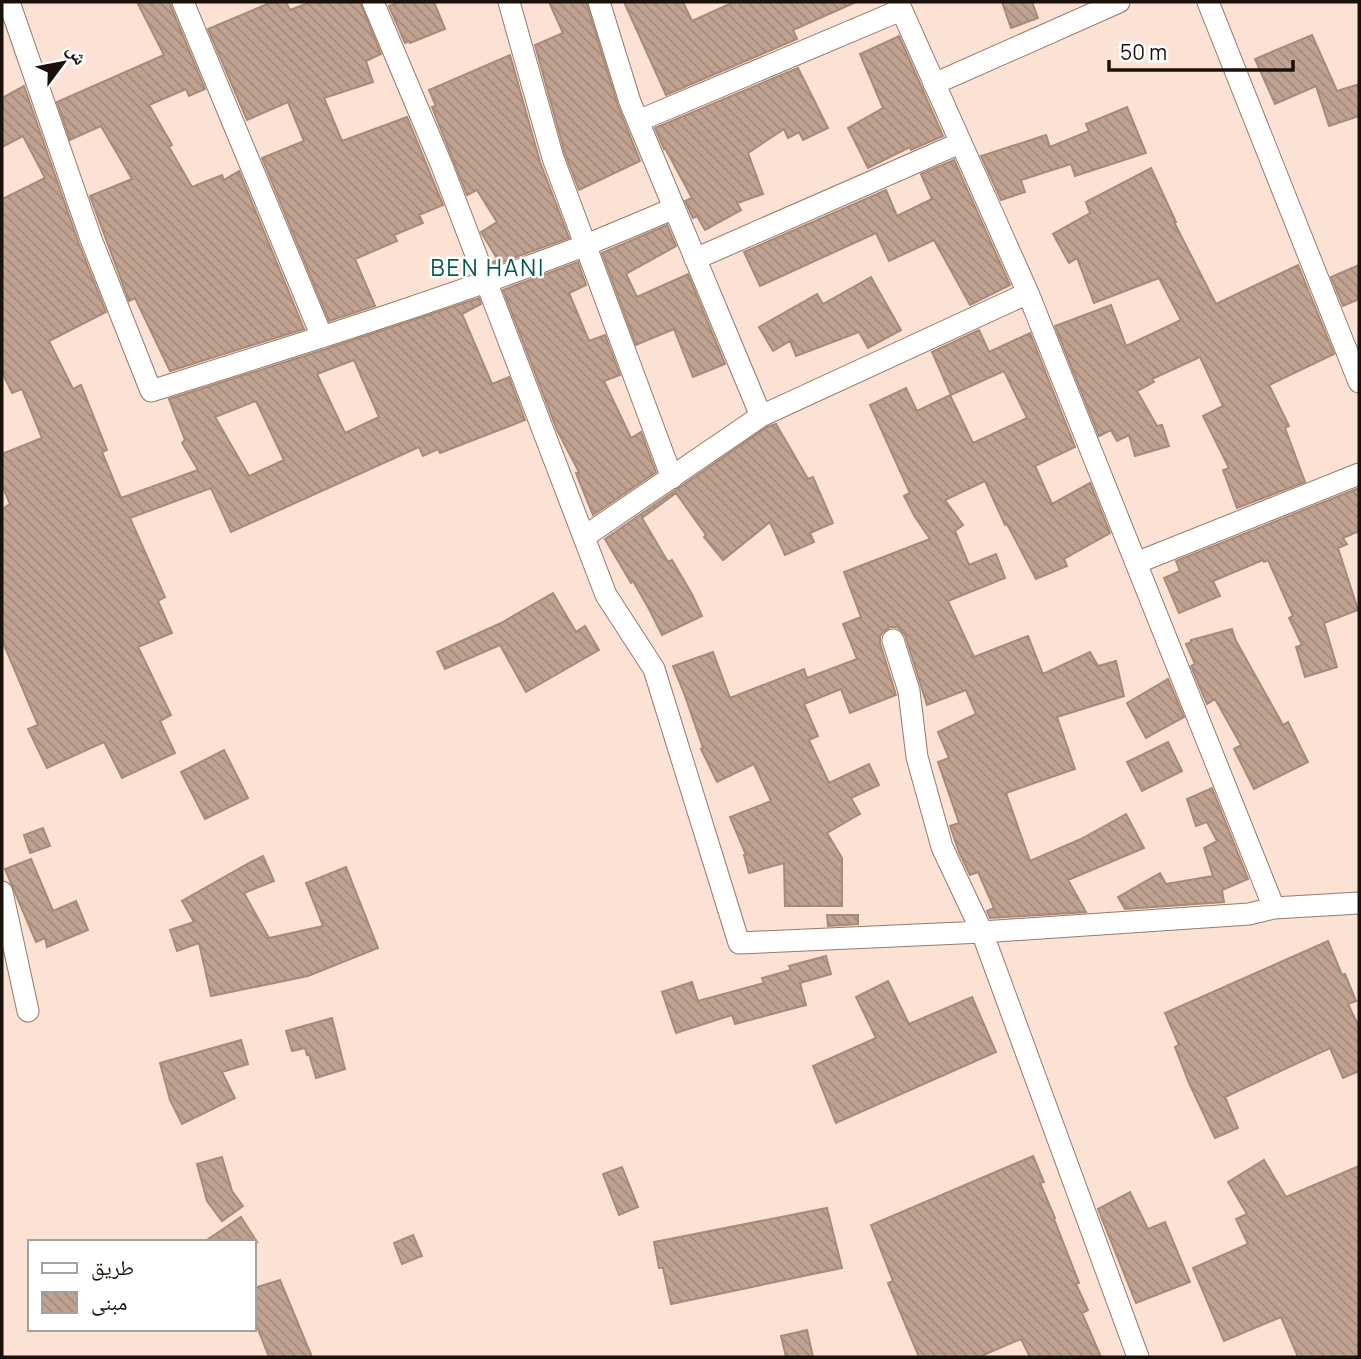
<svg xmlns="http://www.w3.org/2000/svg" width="1361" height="1359" font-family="Manrope,'Noto Naskh Arabic',sans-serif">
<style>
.building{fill:url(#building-back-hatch);stroke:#a78a79;stroke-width:2;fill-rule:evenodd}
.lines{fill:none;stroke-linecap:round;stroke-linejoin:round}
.street-casing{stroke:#967a6a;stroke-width:23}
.street{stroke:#fff;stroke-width:21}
.labels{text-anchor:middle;stroke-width:5;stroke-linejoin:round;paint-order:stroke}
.quarter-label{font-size:23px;letter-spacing:2px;fill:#015a48;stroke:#fff}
</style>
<defs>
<pattern id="building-back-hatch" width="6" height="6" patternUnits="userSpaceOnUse" patternTransform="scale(1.75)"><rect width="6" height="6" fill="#c0a291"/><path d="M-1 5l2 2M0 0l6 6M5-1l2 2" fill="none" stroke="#a48a7c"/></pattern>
</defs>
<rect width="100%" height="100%" fill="#fce2d4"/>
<path class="building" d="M 137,2 L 170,2 L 171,7 L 205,89 L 189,96 L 186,89 L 149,105 L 172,145 L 169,147 L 192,187 L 222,175 L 224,180 L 239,171 L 304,329 L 170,371 L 135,298 L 129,301 L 90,196 L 132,179 L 101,126 L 70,140 L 57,102 L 164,55 Z
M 272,2 L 286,2 L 290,10 L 311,2 L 360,2 L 381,54 L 366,61 L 373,82 L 324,98 L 342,141 L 407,117 L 443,205 L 419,215 L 423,223 L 394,235 L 397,241 L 355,259 L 375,306 L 329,321 L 262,158 L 304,141 L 288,102 L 247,120 L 208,29 Z
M 400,2 L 434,2 L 445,29 L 410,43 L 409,41 L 405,43 L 389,6 Z
M 549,2 L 586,2 L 618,106 L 640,161 L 579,190 L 565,154 L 535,45 L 563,33 Z
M 624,2 L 683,2 L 692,21 L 734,2 L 856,2 L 793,30 L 797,39 L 666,95 Z
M 1002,2 L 1032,2 L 1038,18 L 1011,28 Z
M 1312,35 L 1337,91 L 1359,84 L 1359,116 L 1329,126 L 1316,86 L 1275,104 L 1255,59 Z
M 899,36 L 943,136 L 911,150 L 910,147 L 868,168 L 848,128 L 883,108 L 860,54 Z
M 510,55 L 540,162 L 569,238 L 494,265 L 493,262 L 498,260 L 481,232 L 497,222 L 477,190 L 467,195 L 432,107 L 436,106 L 429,90 Z
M 798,68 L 828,128 L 803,140 L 799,132 L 788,138 L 784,129 L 748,153 L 763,194 L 737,203 L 741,210 L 705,230 L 697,216 L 693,218 L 685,201 L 692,198 L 665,148 L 664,149 L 655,128 Z
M 24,86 L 79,244 L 106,312 L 49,341 L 73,389 L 81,385 L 107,450 L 102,452 L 121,498 L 198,470 L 182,443 L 185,440 L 169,399 L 326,349 L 479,298 L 481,304 L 462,314 L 492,384 L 509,377 L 525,420 L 440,453 L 438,449 L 423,456 L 419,447 L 231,532 L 211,488 L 130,518 L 165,597 L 158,601 L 172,633 L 138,647 L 171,715 L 160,721 L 175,753 L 122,778 L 104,742 L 47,768 L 28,729 L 38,725 L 2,640 L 2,509 L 10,504 L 2,485 L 2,454 L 42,438 L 22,389 L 12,393 L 2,372 L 2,199 L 45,178 L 23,136 L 2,147 L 2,98 ZM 354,360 L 379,417 L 345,433 L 317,374 ZM 256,401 L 284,460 L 249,476 L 215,417 Z
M 1127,107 L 1146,153 L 1075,176 L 1071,164 L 1021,180 L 1025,192 L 1001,200 L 981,156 L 1046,135 L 1050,147 L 1089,131 L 1086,124 Z
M 954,160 L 1010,285 L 970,305 L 934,240 L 889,261 L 876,233 L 760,286 L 744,252 L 886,190 L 897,216 L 932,199 L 921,174 Z
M 1151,168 L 1176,222 L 1174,222 L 1216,304 L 1298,265 L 1334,354 L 1269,385 L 1289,426 L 1285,428 L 1305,482 L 1237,508 L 1223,470 L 1229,468 L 1203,416 L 1223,406 L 1200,357 L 1152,379 L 1154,382 L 1137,391 L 1157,426 L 1162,425 L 1169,446 L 1135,456 L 1129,435 L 1117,441 L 1111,430 L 1099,436 L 1055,326 L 1111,305 L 1126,346 L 1181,320 L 1159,278 L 1094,303 L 1077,258 L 1069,263 L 1053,234 L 1090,213 L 1086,202 Z
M 667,225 L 676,246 L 626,274 L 637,297 L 688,274 L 725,364 L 693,377 L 674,329 L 636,345 L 602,253 Z
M 578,262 L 586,285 L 569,293 L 589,341 L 605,335 L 620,375 L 604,381 L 631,438 L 641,432 L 656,472 L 593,515 L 576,473 L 579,472 L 557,430 L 503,290 Z
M 1359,265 L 1359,299 L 1343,306 L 1331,277 Z
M 871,277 L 901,330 L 868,348 L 859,332 L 796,356 L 790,341 L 773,351 L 759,327 L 817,294 L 823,304 Z
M 979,330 L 989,352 L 1030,333 L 1075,447 L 1035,466 L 1052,504 L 1090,483 L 1110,533 L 1064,559 L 1067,566 L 1036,579 L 1007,524 L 1005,525 L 985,481 L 945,500 L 963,525 L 955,531 L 969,565 L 996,554 L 1005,578 L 948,601 L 974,657 L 1028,636 L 1043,674 L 1090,652 L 1098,666 L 1116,661 L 1124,696 L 1057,717 L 1075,769 L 1006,793 L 1030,861 L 1081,839 L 1126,814 L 1144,848 L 1068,880 L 1086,912 L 990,918 L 987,911 L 994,908 L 978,872 L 970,875 L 959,852 L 950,826 L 959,823 L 938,762 L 949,758 L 938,732 L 976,714 L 966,690 L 927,705 L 905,635 L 902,631 L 897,627 L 890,627 L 883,632 L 880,636 L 880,643 L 896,695 L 850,713 L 841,689 L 804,704 L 818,736 L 809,740 L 829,783 L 869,764 L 879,785 L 851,798 L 860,814 L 827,833 L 842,858 L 842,906 L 785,906 L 784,863 L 749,873 L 744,855 L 746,855 L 730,817 L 771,801 L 754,764 L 717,782 L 701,749 L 703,748 L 684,693 L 673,666 L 713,652 L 730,698 L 804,669 L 807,678 L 857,659 L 843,624 L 861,617 L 844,572 L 930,539 L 915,517 L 904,496 L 910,493 L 870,405 L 906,388 L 917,411 L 950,395 L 973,443 L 1027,418 L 1004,371 L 951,395 L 932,352 Z
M 776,424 L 808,479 L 813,477 L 833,523 L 810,533 L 814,542 L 785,555 L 770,522 L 723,560 L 704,537 L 706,535 L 676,493 L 642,518 L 668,562 L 672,560 L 693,596 L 702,616 L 662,635 L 649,609 L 633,581 L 631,583 L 605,539 L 767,427 Z
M 1359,488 L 1359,531 L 1343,538 L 1347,544 L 1338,548 L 1358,610 L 1324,623 L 1337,667 L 1305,677 L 1296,647 L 1302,645 L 1289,618 L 1293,616 L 1268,560 L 1264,562 L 1263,560 L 1213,581 L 1220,596 L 1179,613 L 1164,578 L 1180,571 L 1176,561 Z
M 553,593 L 576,632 L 585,626 L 599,650 L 526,692 L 500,645 L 445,669 L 437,652 L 501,623 Z
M 1232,629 L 1236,641 L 1283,725 L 1288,722 L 1308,762 L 1254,789 L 1234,749 L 1241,745 L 1215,699 L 1207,704 L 1191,666 L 1195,664 L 1186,644 L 1191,642 L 1191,640 Z
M 1168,679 L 1184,717 L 1146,738 L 1127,703 Z
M 1168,742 L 1182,771 L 1142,791 L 1127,762 Z
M 224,750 L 248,798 L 205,819 L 181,772 Z
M 1212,788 L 1248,879 L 1222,890 L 1224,902 L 1125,909 L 1118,897 L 1160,873 L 1166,884 L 1213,876 L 1204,848 L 1217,841 L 1207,822 L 1196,826 L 1187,799 Z
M 43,828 L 50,846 L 30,853 L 24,835 Z
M 263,856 L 274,881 L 244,893 L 269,938 L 323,926 L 306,883 L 346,867 L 378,948 L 308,976 L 211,996 L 199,943 L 177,951 L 170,930 L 194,922 L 182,901 L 251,862 Z
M 31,859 L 53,911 L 76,901 L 88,930 L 47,947 L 45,938 L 36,942 L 5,869 Z
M 827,915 L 858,915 L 858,924 L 828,926 Z
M 1328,941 L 1342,975 L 1345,974 L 1356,1001 L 1348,1004 L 1359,1027 L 1359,1071 L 1343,1078 L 1330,1048 L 1225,1097 L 1238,1128 L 1215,1138 L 1189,1083 L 1175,1047 L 1179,1045 L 1165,1013 Z
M 826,956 L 831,974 L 800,983 L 806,1005 L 735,1024 L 732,1015 L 676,1033 L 662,992 L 692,982 L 698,1001 L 764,983 L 762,978 L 791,970 L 789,966 Z
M 888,981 L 909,1024 L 972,997 L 996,1052 L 836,1123 L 813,1066 L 876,1038 L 856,997 Z
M 332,1018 L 345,1069 L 316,1078 L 309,1054 L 307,1055 L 305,1048 L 292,1051 L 286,1031 Z
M 241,1040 L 248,1064 L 222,1072 L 235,1098 L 182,1124 L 170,1100 L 160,1063 Z
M 1033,1156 L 1044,1182 L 1040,1183 L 1055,1218 L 1054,1219 L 1079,1283 L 1076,1284 L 1088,1310 L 1082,1313 L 1101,1357 L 1030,1357 L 1021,1339 L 979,1357 L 919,1357 L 888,1283 L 893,1281 L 871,1225 Z
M 222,1157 L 232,1191 L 243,1206 L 222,1221 L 207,1201 L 197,1164 Z
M 1264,1160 L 1286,1197 L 1359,1166 L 1359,1357 L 1298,1357 L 1281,1317 L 1224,1341 L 1193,1268 L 1248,1244 L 1236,1219 L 1247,1214 L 1228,1182 Z
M 622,1167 L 638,1207 L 619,1215 L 603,1174 Z
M 1130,1192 L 1148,1229 L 1165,1222 L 1190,1282 L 1136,1303 L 1098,1209 Z
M 827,1208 L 842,1268 L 671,1304 L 663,1268 L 659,1268 L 654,1242 Z
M 241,1217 L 257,1242 L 204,1242 Z
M 413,1235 L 422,1256 L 402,1264 L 394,1243 Z
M 280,1280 L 312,1357 L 269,1357 L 254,1319 L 254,1288 Z
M 807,1330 L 813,1357 L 786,1357 L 781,1336 Z"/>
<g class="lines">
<defs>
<path id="street" d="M 9,2 L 91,239 L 151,391 C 297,345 443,300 586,245 C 615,233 645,221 674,208
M 183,2 L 322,337
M 373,2 L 442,166 L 606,595 L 654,669 L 739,943 L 982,932 L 1249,914 L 1274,908 L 1359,903
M 509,2 L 553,158 L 672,478
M 599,2 L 630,102 L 761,416
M 898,2 L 1028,293 L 1274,908
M 1208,2 L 1359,382
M 934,84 L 1119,2
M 638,121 L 901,10
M 695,259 L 960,143
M 584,537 L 761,416 L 1028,293
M 1136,563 L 1359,474
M 893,640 L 909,691 L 917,757 L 942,847 L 982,932 L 1138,1357
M 2,892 L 28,1011"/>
</defs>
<use href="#street" class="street-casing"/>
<use href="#street" class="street"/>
</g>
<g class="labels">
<g class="quarter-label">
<text x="488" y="276">BEN HANI</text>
</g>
</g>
<rect width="1361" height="1359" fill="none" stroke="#1b110b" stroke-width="7"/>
<rect x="28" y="1240" width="228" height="91" fill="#ffffff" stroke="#a4a09d" stroke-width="2"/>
<rect x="42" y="1263" width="35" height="10" fill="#ffffff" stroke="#a4a09d" stroke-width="2"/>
<text x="91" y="1275" font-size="21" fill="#1b110b">طريق</text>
<rect x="42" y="1292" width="35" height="21" fill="url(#building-back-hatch)" stroke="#a4a09d" stroke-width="2"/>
<text x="91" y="1310" font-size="21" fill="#1b110b">مبنى</text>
<g transform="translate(63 63) rotate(58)" stroke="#ffffff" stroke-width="5" paint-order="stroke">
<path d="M0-5L12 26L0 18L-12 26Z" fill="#1b110b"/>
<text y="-10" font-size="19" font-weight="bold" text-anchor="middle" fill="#1b110b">ش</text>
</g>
<path d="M1109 60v10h184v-10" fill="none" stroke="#1b110b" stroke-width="3.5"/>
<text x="1120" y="60" font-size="21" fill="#1b110b" stroke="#ffffff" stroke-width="5" paint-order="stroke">50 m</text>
</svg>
